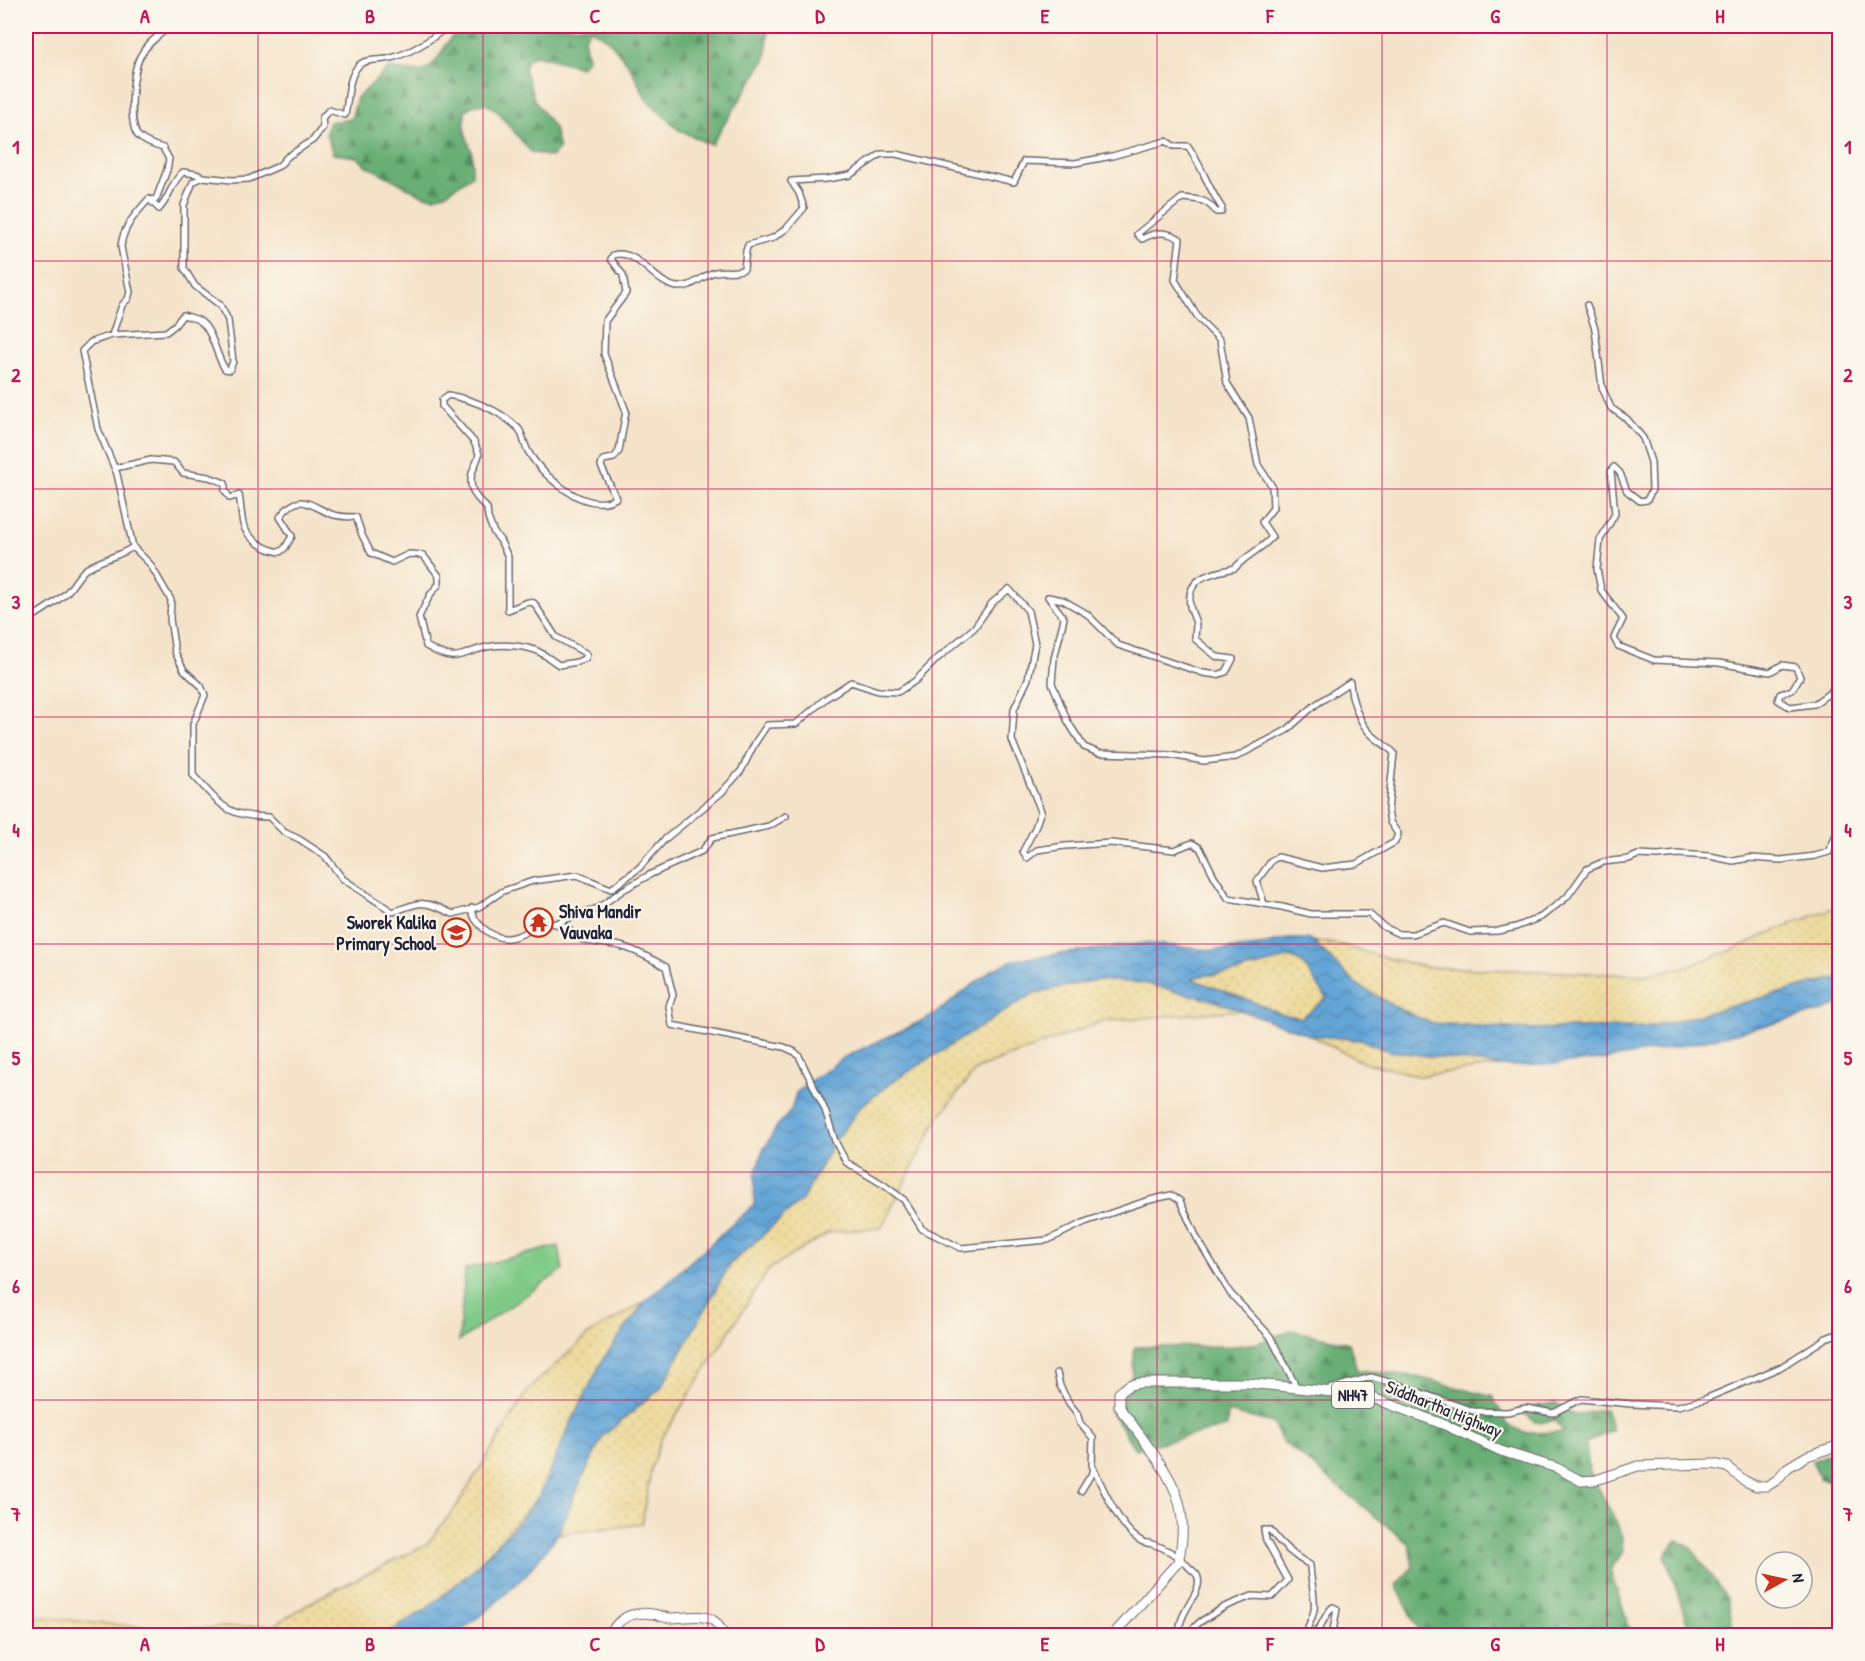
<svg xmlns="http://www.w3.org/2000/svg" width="1865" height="1661" font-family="'Patrick Hand',sans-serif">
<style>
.grass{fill:#7fca87;stroke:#507661;stroke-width:1.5}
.forest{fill:url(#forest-firs);stroke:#446858;stroke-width:1.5}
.sand{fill:url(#sand-dots);stroke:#887e6c;stroke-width:1.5}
.water{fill:url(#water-waves);stroke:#426489;stroke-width:1.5;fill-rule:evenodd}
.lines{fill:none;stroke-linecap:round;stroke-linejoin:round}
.minor-casing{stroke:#6c666d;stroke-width:8}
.trunk-casing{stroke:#6c666d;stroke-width:11}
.minor{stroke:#fff;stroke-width:5}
.trunk{stroke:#fff;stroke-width:9}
.grid{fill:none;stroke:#c2185b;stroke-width:1.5;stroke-opacity:0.55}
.labels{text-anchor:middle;stroke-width:4.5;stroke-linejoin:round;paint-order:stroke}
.shield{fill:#fbf7ec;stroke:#636270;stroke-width:1.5}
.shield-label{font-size:16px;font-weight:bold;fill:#22223b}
.poi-label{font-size:18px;font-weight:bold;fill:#22223b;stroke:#fbf7ec;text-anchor:start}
.street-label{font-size:18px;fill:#22223b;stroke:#fbf7ec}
.neatline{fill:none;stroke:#c2185b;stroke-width:2}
.grid-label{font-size:20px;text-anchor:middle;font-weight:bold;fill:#c2185b}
</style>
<defs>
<pattern id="forest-firs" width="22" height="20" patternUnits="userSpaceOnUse" patternTransform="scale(1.5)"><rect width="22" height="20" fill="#67ae74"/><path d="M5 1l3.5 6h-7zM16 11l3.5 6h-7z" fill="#548d60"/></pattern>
<pattern id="sand-dots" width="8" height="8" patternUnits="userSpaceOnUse" patternTransform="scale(1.5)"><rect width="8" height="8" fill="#eeda9e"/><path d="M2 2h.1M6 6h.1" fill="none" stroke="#ccbb89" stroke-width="1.8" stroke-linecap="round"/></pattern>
<pattern id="water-waves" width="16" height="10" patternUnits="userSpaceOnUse" patternTransform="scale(1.5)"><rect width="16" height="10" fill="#63a5d7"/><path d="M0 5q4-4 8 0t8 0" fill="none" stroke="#5186b0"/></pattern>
</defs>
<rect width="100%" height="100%" fill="#fbf7ec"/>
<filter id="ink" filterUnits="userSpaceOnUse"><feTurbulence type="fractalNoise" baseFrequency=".0167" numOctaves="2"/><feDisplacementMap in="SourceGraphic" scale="12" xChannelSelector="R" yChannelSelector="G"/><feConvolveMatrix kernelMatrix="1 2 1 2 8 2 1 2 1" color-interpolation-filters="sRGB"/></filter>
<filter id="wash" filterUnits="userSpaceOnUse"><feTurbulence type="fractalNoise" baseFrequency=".008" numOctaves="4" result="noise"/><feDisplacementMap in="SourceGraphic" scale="24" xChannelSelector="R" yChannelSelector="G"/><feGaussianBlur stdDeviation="1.35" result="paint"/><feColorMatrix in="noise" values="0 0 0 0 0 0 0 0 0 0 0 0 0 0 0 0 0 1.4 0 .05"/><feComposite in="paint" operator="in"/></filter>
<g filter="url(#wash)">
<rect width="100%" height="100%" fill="#f5e3c9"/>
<path class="grass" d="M 559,1246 L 563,1270 L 459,1341 L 465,1269 Z"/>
<path class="forest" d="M 464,26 L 769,26 L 766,59 L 711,145 L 679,130 L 646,99 L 631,68 L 609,41 L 591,29 L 584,37 L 588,58 L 581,67 L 535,55 L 527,60 L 524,69 L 535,101 L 554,128 L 559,149 L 551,157 L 531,152 L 496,110 L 486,104 L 475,105 L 465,110 L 465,132 L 472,153 L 472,175 L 445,194 L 435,197 L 424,196 L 365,165 L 357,157 L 333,154 L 326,133 L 329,122 L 351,119 L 357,98 L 389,68 C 398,69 413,73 423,71 C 439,67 445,36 464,26 Z
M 1291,1330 L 1349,1343 L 1357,1370 L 1414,1376 L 1493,1397 L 1508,1425 L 1527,1433 L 1563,1432 L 1555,1421 L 1535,1422 L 1519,1409 L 1555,1403 L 1575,1415 L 1605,1409 L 1613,1430 L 1586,1443 L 1589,1470 L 1621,1531 L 1623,1552 L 1610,1570 L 1632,1635 L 1421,1635 L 1396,1585 L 1413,1567 L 1409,1544 L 1281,1440 L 1273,1423 L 1228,1412 L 1227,1427 L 1135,1449 L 1109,1409 L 1132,1376 L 1135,1347 L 1233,1346 L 1258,1343 Z
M 1839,1450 L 1839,1481 L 1820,1479 L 1812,1461 Z
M 1677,1540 L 1690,1546 L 1728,1600 L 1734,1635 L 1691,1635 L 1665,1555 Z
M 666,1630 L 687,1631 L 695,1635 L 655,1635 Z"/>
<path class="sand" d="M 1839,906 L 1839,977 L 1673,1022 L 1645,1027 L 1519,1029 L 1431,1023 L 1397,1008 L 1356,984 L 1313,941 L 1343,945 L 1374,955 L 1427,967 L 1644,975 L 1689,966 L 1732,950 L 1786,926 Z
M 1290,957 L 1302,962 L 1327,998 L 1301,1018 L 1281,1014 L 1256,1003 L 1191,979 L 1199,976 L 1238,972 Z
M 1097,980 L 1143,983 L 1215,1001 L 1242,1010 L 1103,1021 L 977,1069 L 938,1118 L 881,1228 L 830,1232 L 769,1269 L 660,1441 L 651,1470 L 642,1524 L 558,1534 L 576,1492 L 603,1436 L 661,1388 L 730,1264 L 802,1200 L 835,1141 L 861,1106 L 892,1082 L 1034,993 Z
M 1310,1035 L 1362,1040 L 1385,1050 L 1502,1066 L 1418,1076 L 1360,1061 Z
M 645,1302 L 603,1359 L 570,1425 L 539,1496 L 471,1572 L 424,1611 L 389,1632 L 320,1636 L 26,1636 L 26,1615 L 94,1623 L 173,1629 L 274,1625 L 322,1596 L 426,1545 L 456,1507 L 529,1389 L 589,1334 Z"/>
<path class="water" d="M 1287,939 L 1310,939 L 1356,984 L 1397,1008 L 1431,1023 L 1519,1029 L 1646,1027 L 1673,1022 L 1839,977 L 1839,1004 L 1824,1011 L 1681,1046 L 1601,1060 L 1544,1065 L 1502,1066 L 1385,1050 L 1362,1040 L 1310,1035 L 1215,1001 L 1143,983 L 1097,980 L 1034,993 L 892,1082 L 861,1106 L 832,1145 L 802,1200 L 730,1264 L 661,1388 L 603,1436 L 576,1492 L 558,1534 L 526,1575 L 487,1611 L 456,1635 L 320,1636 L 389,1632 L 424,1611 L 471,1572 L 519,1522 L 539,1496 L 570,1425 L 603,1359 L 645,1302 L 754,1205 L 755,1175 L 762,1152 L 778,1125 L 791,1111 L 796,1093 L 812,1080 L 845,1057 L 932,1016 L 992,970 L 1013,960 L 1145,943 L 1212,950 L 1259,946 ZM 1290,957 L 1302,962 L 1327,998 L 1301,1018 L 1281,1014 L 1256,1003 L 1192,979 L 1199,976 L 1238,972 Z"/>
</g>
<g filter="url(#ink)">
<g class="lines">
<defs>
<path id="minor" d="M 151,200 L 156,199 L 167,170 L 169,159 L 163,148 C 156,146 144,142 138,136 C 128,124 132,69 141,55 C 148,42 159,36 170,26
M 1587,305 L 1595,329 L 1602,387 L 1611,408 L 1627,419 L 1643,438 L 1651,462 L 1652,490 L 1647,500 L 1640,501 L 1627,491 L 1620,473 L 1614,467 L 1611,471 L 1615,514 L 1600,540 L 1597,569 L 1601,590 L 1623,619 L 1614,638 L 1618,646 L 1654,660 L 1719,663 L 1770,672 L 1782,665 L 1796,667 L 1800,677 L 1792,690 L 1780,694 L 1778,700 L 1790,707 L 1814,704 L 1831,692 L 1840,675
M 112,335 L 122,305 L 128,299 L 130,292 L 121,247 C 122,228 137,212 149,199 L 159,209 C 170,198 171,182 183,172 L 196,174 L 203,177
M 115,468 L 151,460 L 174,462 L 183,473 L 209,477 L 225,483 L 225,491 L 230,498 L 239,495 C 241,505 241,515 243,524 C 247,539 266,550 280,552 L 285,548 L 292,536 L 280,517 C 299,491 309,505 331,514 C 339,517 347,517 356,517 L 362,535 L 371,553 L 392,562 L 409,554 L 423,555 L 439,576 L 439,584 L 430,595 L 419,617 L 426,646 C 461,667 461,650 493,646 C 505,644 523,646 535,650 C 543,653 551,660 559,665 L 577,662 L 586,658 L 587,654 L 556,637 L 534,603 L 528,602 L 508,610 L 508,557 L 500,540 L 494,533 L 488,518 L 487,508 C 476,498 468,490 472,473 C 474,466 478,461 479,454 L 474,442 L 442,406 L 442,400 L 448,395 C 474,400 498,409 518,428 C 523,433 523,442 527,449 C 539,474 587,516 616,498 L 601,466 L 603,460 L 614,458 L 619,451 L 626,411 L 604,354 L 605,321 L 626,293 L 623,275 L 611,259 L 613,255 C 637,247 654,284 677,287 C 692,288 699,278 712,273 C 722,269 734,274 744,269 L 746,251 L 748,245 L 773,238 L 786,229 L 804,208 L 799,193 L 791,181 L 827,179 L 850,175 L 881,154 L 896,154 L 1014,182 L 1024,161 L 1075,163 L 1112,156 L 1166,141 L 1174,146 L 1188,146 C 1202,166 1208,188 1222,208 L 1221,212 L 1216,212 C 1206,198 1198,200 1182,198 L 1137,234 L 1142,239 C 1157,231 1166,231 1180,239 L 1175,280 L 1199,319 L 1220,340 L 1227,383 L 1249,418 L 1258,465 L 1272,486 L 1273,508 L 1262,522 L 1272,537 C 1261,550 1246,555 1235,568 C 1212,573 1186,576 1190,606 C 1191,612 1195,618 1196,624 C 1196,629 1195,634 1195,639 L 1217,657 L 1233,659 L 1226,672 L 1217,675 L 1203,673 L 1118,645 L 1087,614 L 1063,600 L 1048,597 L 1064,618 L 1054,659 L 1052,683 L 1068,722 L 1084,747 L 1099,753 L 1170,755 L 1204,761 L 1236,757 L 1287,730 L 1315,705 L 1350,682 C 1351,698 1358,719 1368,731 C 1375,739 1386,745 1394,753 L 1388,811 L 1390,822 L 1398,834 L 1395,842 L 1356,864 L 1322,868 L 1278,857 L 1272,860 L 1257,881 L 1264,904
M 133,547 L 150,564 L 171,600 L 170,619 L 175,652 L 184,670 L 201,686 L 205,695 L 193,724 L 193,775 C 221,805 226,817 269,817 L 284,832 L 299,839 L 325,856 L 343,879 L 393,912 C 422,901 424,900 453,914 L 479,907 L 503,891 L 533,881 L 577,875 L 611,889 L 639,868 L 664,840 L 721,793 L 741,771 L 755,743 L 767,725 L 796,724 L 825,699 L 851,682 L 878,691 L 898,692 L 915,681 L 938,658 L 974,628 L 992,603 L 1009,589 L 1028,611 L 1035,644 L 1028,679 L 1014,709 L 1012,740 L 1041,811 L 1035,828 L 1023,851 L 1027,858 L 1037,850 L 1065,846 L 1111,843 L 1174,850 L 1192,843 L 1200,848 L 1214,876 L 1228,898 L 1282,907 L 1311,914 L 1369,914 L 1384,927 L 1399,934 L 1413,934 L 1444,923 L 1470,932 L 1498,931 L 1516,927 L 1541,917 L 1567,897 L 1587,869 L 1603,862 L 1629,859 L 1638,855 L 1658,856 L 1678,854 L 1710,856 L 1733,861 L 1750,858 L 1781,860 L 1815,856 L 1829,852 L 1840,825
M 26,621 C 39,613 53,605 65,594 C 73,587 78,575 86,569 C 101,559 118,557 133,547 L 117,474 L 98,429 L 82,351 L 91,342 L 112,335 L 166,332 L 175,325 L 183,315 C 188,317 197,318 201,322 C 213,331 216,356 225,369 L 230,370 L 233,361 L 228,320 L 220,305 L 195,286 L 184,268 L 184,205 L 193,182 L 203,177 L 232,180 L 249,179 L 279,166 L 287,157 L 313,140 L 323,127 L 322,118 L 329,110 L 345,115 C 349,99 347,78 359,65 C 366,58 382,61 391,58 C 411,53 432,39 448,26
M 472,908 C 473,918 476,921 483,928 C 514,955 531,919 556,924 C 572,927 569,933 579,938 C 590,944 607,943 620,946 C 636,950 652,959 666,967 L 673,995 L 669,1006 L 672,1025 L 784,1047 L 795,1052 L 799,1056 L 825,1110 L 835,1141 L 846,1162 L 884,1185 L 904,1200 L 922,1229 L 961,1248 L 1048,1240 L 1085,1222 L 1146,1201 L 1171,1195 L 1180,1201 L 1197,1238 L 1230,1293 L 1270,1336 L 1297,1388
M 556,923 L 598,908 L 623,890 L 651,874 L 702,851 L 712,838 L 769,826 L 786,816
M 1057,1373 L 1060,1386 L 1069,1403 L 1077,1413 L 1080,1423 L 1093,1438 L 1092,1465 L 1094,1470
M 1329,1389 L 1371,1377 L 1396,1384 L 1473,1411 L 1507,1412 L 1526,1408 L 1553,1413 L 1581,1399 L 1631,1404 L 1678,1406 L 1705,1399 L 1781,1367 L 1826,1338 L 1840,1333
M 1081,1491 L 1094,1470 C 1105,1491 1121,1532 1143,1542 C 1146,1543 1150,1543 1152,1544 C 1166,1548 1178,1556 1187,1565 C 1190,1569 1195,1572 1197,1575 C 1206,1592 1173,1615 1181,1636
M 1183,1636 L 1186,1635 L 1200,1622 L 1224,1607 L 1252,1596 L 1272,1597 L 1288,1580 L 1266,1540 L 1264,1530 L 1270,1530 C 1282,1546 1293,1556 1310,1565 C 1310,1580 1316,1596 1314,1610 C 1313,1617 1309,1623 1307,1630 L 1310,1636
M 1313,1636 C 1323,1627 1324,1614 1333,1607 L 1337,1609 L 1332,1636"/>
<path id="trunk" d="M 610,1636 C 617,1617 634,1611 653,1614 C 659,1615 665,1618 671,1618 C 685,1618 701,1613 714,1621 C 718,1624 722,1631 725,1636
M 1112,1636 L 1178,1562 C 1192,1505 1172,1479 1140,1435 C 1134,1427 1130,1420 1123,1413 L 1119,1405 L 1119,1393 L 1129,1385 L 1140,1383 L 1248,1383 L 1316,1390 L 1373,1398 L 1445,1425 L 1501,1451 L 1557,1468 L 1581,1481 L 1596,1480 L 1638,1466 L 1713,1464 L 1727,1467 L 1745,1481 L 1756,1486 L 1767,1486 L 1777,1480 L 1787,1468 L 1807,1456 L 1840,1445"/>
</defs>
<use href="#minor" class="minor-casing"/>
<use href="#trunk" class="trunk-casing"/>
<use href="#minor" class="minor"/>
<use href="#trunk" class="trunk"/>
</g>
</g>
<path class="grid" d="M 258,26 L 258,1636M 483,26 L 483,1636M 708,26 L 708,1636M 932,26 L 932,1636M 1157,26 L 1157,1636M 1382,26 L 1382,1636M 1607,26 L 1607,1636M 26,261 L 1840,261M 26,489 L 1840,489M 26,717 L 1840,717M 26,944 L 1840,944M 26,1172 L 1840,1172M 26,1400 L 1840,1400"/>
<defs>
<symbol id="temple-ring" viewBox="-11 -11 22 22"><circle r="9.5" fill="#fbf7ec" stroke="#c8321e" stroke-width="1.5"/><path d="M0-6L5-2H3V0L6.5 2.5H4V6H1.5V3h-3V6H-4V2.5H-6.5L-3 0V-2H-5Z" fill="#c8321e"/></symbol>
<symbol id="school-ring" viewBox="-11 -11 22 22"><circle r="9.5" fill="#fbf7ec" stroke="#c8321e" stroke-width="1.5"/><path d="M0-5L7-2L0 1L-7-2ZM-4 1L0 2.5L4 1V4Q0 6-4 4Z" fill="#c8321e"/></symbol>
</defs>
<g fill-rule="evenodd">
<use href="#temple-ring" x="522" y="906" width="33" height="33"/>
<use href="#school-ring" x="440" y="916" width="33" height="33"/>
</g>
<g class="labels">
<rect class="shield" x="1332" y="1382" width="42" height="26" rx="4.5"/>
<g class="shield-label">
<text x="1353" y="1401">NH47</text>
</g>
<g class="poi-label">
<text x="559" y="918">Shiva Mandir<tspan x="559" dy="21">Vauvaka</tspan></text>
<text x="436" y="929" text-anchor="end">Sworek Kalika<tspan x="436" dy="21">Primary School</tspan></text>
</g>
<g class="street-label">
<text transform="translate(1444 1409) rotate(22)" y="6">Siddhartha Highway</text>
</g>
</g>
<rect width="1865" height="1661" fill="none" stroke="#fbf7ec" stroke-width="66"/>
<g transform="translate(1784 1580) rotate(82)"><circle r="28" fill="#fbf7ec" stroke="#a4a2a5" stroke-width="1.5"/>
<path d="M0-4.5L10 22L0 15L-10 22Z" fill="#c8321e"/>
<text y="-9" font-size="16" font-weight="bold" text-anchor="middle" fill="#22223b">N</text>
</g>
<rect x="33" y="33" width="1799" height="1595" class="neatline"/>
<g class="grid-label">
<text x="145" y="23">A</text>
<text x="370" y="23">B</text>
<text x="595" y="23">C</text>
<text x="820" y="23">D</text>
<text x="1045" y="23">E</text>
<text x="1270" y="23">F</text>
<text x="1495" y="23">G</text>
<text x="1720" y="23">H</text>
<text x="16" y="154">1</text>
<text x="1848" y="154">1</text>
<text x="16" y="382">2</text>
<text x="1848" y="382">2</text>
<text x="16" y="609">3</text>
<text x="1848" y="609">3</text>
<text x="16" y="837">4</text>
<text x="1848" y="837">4</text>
<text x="16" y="1065">5</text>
<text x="1848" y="1065">5</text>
<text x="16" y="1293">6</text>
<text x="1848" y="1293">6</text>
<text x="16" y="1521">7</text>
<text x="1848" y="1521">7</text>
<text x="145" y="1651">A</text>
<text x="370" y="1651">B</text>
<text x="595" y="1651">C</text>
<text x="820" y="1651">D</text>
<text x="1045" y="1651">E</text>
<text x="1270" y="1651">F</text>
<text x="1495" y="1651">G</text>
<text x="1720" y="1651">H</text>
</g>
</svg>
